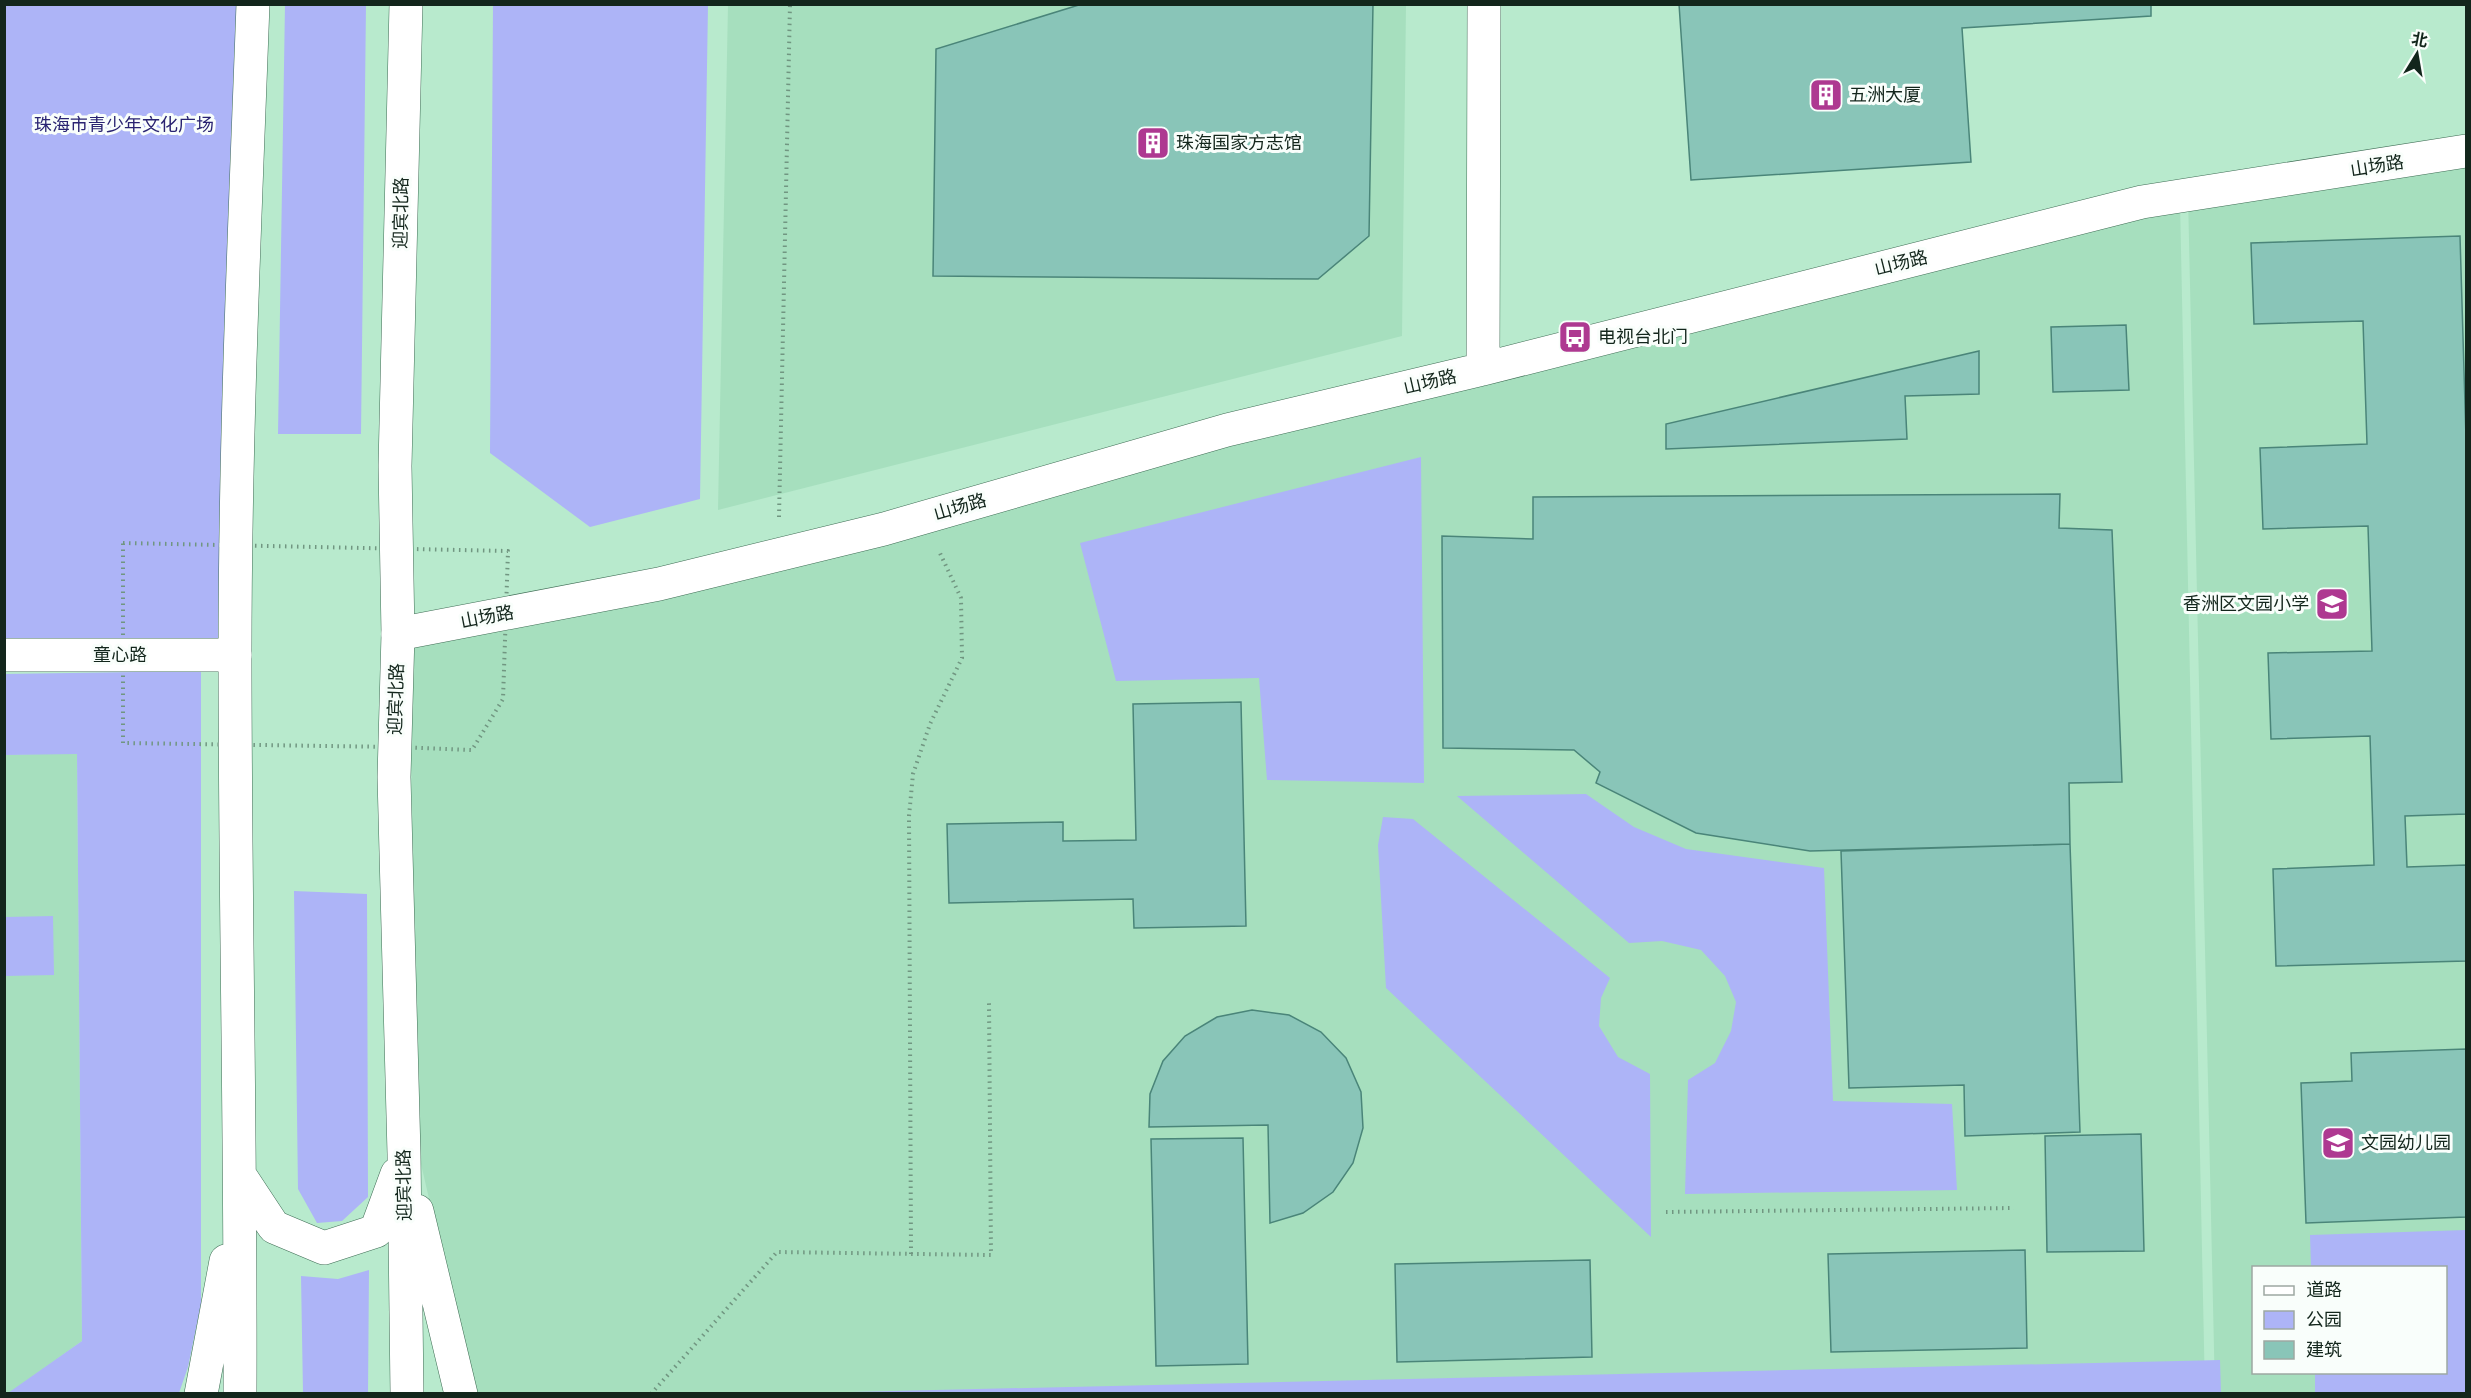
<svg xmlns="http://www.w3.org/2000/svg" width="2471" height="1398" font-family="'DejaVu Sans','Noto Sans SC',sans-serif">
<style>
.built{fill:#a6dfbe;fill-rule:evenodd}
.green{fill:#adb4f7}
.building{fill:#89c5b8;stroke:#4a8579;stroke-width:1.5}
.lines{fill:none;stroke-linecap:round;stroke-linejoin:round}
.minor-casing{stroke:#3f6d55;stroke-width:34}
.major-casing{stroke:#3f6d55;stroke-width:34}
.path{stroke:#719681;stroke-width:4;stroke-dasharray:1.5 4.5;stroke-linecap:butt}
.minor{stroke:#fff;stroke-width:33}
.major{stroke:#fff;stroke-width:33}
.labels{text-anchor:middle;stroke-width:6;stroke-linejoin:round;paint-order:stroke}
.poi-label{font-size:18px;fill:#13261c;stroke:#f9fefb;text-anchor:start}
.park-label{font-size:18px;fill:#292371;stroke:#f9fefb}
.street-label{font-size:18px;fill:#13261c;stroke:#f9fefb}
</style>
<rect width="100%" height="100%" fill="#b8eacd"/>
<path class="built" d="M 728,5 L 1406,5 L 1402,336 L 718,510 Z
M 2466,152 L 2466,1393 L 2215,1393 L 2188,196 ZM 2254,1268 L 2446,1268 L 2446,1372 L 2254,1372 Z
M 2180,202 L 2205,1393 L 474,1393 L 418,1151 L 409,645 Z
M 77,753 L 82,1341 L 8,1394 L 4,1393 L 4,755 Z"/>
<path class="green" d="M 4,5 L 245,5 L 235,654 L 5,655 Z
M 285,5 L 366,5 L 361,434 L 278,434 Z
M 493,5 L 708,5 L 700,499 L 590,527 L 490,453 Z
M 1421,457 L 1424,783 L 1267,780 L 1259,678 L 1116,681 L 1080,543 Z
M 201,671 L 201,1304 L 188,1367 L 179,1393 L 8,1393 L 82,1341 L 77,754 L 5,755 L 4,674 Z
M 1586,794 L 1634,827 L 1686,849 L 1824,868 L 1833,1101 L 1952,1104 L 1957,1190 L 1685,1194 L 1688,1080 L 1715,1063 L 1731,1031 L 1736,1002 L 1725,976 L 1701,950 L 1662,941 L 1629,943 L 1457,796 Z
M 1383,817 L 1413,819 L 1610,978 L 1601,998 L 1599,1026 L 1618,1057 L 1650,1074 L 1651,1237 L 1386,988 L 1378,845 Z
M 294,891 L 367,894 L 368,1197 L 342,1221 L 317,1223 L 298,1189 Z
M 53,916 L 54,975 L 5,976 L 5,917 Z
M 2466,1230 L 2466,1393 L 2315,1393 L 2315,1373 L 2446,1372 L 2446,1268 L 2311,1267 L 2310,1235 Z
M 369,1270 L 368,1393 L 303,1393 L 301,1276 L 338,1279 Z
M 2220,1360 L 2221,1394 L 809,1393 Z"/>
<path class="building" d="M 1082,4 L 1373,4 L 1369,236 L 1318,279 L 933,276 L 936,49 Z
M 1679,4 L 2151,4 L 2151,16 L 1962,28 L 1971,162 L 1691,180 Z
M 2460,236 L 2466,438 L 2466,814 L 2405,816 L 2407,867 L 2466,865 L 2466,961 L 2276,966 L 2273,869 L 2374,865 L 2370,736 L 2271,739 L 2268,653 L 2372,651 L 2368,526 L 2263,529 L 2260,448 L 2367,444 L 2363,321 L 2254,324 L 2251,243 Z
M 2126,325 L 2129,390 L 2053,392 L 2051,327 Z
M 1979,351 L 1979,394 L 1905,396 L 1907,439 L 1666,449 L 1666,424 Z
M 2060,494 L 2059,528 L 2112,530 L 2122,782 L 2069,783 L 2070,844 L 1810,851 L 1696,833 L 1596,783 L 1600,772 L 1574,750 L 1443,748 L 1442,536 L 1533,539 L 1533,497 Z
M 1241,702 L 1246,926 L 1134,928 L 1133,899 L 949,903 L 947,824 L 1063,822 L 1063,841 L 1136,840 L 1133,704 Z
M 2070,844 L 2080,1132 L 1965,1136 L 1964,1085 L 1849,1088 L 1841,851 Z
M 1252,1010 L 1289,1015 L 1321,1032 L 1346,1058 L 1361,1092 L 1363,1128 L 1353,1163 L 1333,1192 L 1303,1213 L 1270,1223 L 1268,1125 L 1149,1127 L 1150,1094 L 1163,1061 L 1185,1036 L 1217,1017 Z
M 2466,1049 L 2466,1217 L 2306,1223 L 2301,1083 L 2352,1081 L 2351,1053 Z
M 2141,1134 L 2144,1251 L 2047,1252 L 2045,1136 Z
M 1243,1138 L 1248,1364 L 1156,1366 L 1151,1139 Z
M 2025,1250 L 2027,1348 L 1831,1352 L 1828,1254 Z
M 1590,1260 L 1592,1357 L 1397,1362 L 1395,1264 Z"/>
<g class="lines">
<defs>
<path id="minor" d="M 1483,369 L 1484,4
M 398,634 L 659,584 L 884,529 L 1227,430 L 1483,369 L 2142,202 L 2466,151
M 4,655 L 235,655"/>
<path id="major" d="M 406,4 L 395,466 L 398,634 L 394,777 L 404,1154 L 407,1394
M 241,1177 L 274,1227 L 324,1248 L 376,1231 L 397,1174
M 417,1211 L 461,1394
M 201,1394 L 226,1261
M 240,1394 C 241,1147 235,900 235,653 C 235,437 245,221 253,4"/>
</defs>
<use href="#minor" class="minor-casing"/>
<use href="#major" class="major-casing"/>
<path class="path" d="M 779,517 L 790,4
M 123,543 L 508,551 L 503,699 L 472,750 L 395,747 L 123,743 Z
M 1666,1212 L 2014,1208
M 911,1254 L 909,816 L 913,774 L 930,724 L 962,658 L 961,598 L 939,551
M 651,1394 L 777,1252 L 991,1255 L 989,1002"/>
<use href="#minor" class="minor"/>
<use href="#major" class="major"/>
</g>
<defs>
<symbol id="building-square" viewBox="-11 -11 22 22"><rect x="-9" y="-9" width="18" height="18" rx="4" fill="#ae3991" stroke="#f9fefb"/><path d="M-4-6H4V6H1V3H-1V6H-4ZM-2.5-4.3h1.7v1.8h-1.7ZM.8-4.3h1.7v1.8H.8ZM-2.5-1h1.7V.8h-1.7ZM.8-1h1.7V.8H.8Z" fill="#fff"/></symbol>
<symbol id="bus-square" viewBox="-11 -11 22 22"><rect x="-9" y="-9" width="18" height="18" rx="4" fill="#ae3991" stroke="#f9fefb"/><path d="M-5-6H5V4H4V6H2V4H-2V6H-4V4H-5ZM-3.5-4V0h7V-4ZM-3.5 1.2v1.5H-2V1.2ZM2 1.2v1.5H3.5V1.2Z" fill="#fff"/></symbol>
<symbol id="school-square" viewBox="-11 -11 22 22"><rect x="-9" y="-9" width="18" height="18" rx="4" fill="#ae3991" stroke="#f9fefb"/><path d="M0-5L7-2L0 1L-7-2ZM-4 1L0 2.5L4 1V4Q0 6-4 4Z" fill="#fff"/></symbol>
</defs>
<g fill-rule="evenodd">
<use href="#building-square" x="1807" y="76" width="38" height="38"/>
<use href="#building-square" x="1134" y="124" width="38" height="38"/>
<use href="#bus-square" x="1556" y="318" width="38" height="38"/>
<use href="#school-square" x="2313" y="585" width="38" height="38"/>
<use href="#school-square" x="2319" y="1124" width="38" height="38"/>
</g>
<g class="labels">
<g class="poi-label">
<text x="1849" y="101">五洲大厦</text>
<text x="1176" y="149">珠海国家方志馆</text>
<text x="1598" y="343">电视台北门</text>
<text x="2309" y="610" text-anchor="end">香洲区文园小学</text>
<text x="2361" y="1149">文园幼儿园</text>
</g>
<g class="park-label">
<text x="124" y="131">珠海市青少年文化广场</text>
</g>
<g class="street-label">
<text transform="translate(2377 166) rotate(-9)" y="6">山场路</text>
<text transform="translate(401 213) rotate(-89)" y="6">迎宾北路</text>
<text transform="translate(1901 263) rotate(-14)" y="6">山场路</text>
<text transform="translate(1430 382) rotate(-13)" y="6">山场路</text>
<text transform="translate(960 507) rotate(-16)" y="6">山场路</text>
<text transform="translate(487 617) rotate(-11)" y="6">山场路</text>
<text x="120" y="661">童心路</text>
<text transform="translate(396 699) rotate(-88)" y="6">迎宾北路</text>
<text transform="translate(404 1185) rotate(-91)" y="6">迎宾北路</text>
</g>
</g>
<rect width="2471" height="1398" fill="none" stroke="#13261c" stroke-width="12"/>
<rect x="2252" y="1266" width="195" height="108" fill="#f9fefb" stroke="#9da8a2" stroke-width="1.5"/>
<rect x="2264" y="1286" width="30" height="9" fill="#ffffff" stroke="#9da8a2" stroke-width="1.5"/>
<text x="2306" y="1296" font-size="18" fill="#13261c">道路</text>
<rect x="2264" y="1311" width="30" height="18" fill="#adb4f7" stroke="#9da8a2" stroke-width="1.5"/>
<text x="2306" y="1326" font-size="18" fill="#13261c">公园</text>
<rect x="2264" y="1341" width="30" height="18" fill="#89c5b8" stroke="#9da8a2" stroke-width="1.5"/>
<text x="2306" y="1356" font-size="18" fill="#13261c">建筑</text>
<g transform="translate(2417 54) rotate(11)" stroke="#f9fefb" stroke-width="4.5" paint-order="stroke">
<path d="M0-4.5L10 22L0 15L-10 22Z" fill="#13261c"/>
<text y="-9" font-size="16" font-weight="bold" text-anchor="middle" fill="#13261c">北</text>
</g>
</svg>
